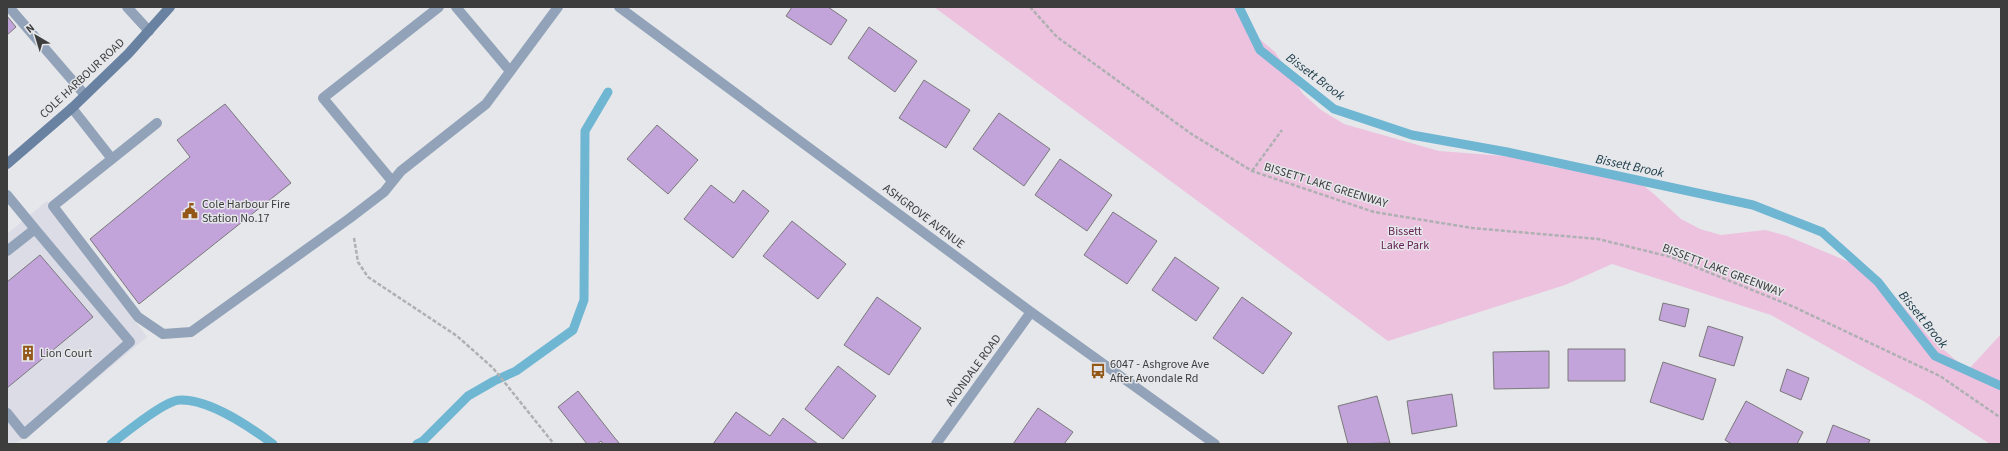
<svg xmlns="http://www.w3.org/2000/svg" width="2008" height="451" font-family="'Source Sans 3',sans-serif">
<style>
.built{fill:#dbdce6}
.green{fill:#ecc2df}
.lines{fill:none;stroke-linecap:round;stroke-linejoin:round}
.stream{stroke:#6fb6d3;stroke-width:9}
.building{fill:#c3a4da;stroke:#7a797b}
.path{stroke:#afb0b2;stroke-width:2.5;stroke-dasharray:4 2;stroke-linecap:butt}
.service{stroke:#92a3b9;stroke-width:10}
.minor{stroke:#92a3b9;stroke-width:10}
.secondary{stroke:#6982a2;stroke-width:10}
.labels{text-anchor:middle;stroke-width:3;stroke-linejoin:round;paint-order:stroke}
.street-label{font-size:12px;fill:#3d3d3e;stroke:#e6e7ea}
.poi-label{font-size:12px;fill:#3d3d3e;stroke:#e6e7ea;text-anchor:start}
.park-label{font-size:12px;fill:#652455;stroke:#e6e7ea}
.water-label{font-size:13px;font-style:italic;fill:#163845;stroke:#e6e7ea}
</style>
<rect width="100%" height="100%" fill="#e6e7ea"/>
<path class="built" d="M 47,201 L 147,337 L 25,438 L 14,444 L 7,444 L 7,234 Z"/>
<path class="green" d="M 934,7 L 1240,7 L 1250,31 L 1275,52 L 1303,94 L 1321,110 L 1344,124 L 1439,151 L 1517,157 L 1552,167 L 1595,172 L 1626,179 L 1643,185 L 1655,195 L 1681,219 L 1700,229 L 1721,235 L 1765,230 L 1787,236 L 1854,264 L 1880,279 L 1930,338 L 1958,362 L 1969,369 L 2001,334 L 2001,444 L 1990,444 L 1925,402 L 1771,315 L 1612,264 L 1565,285 L 1388,341 Z"/>
<g class="lines">
<path class="stream" d="M 1239,7 L 1260,50 L 1334,109 L 1412,135 L 1507,152 L 1753,205 L 1822,232 L 1878,282 L 1935,356 L 2001,386
M 111,444 C 124,434 165,400 180,400 C 210,399 250,427 273,444
M 417,444 L 423,441 L 468,396 L 494,381 L 516,371 L 573,330 L 584,300 L 585,131 L 608,92"/>
</g>
<path class="building" d="M 792,7 L 828,7 L 847,20 L 831,45 L 786,16 Z
M 7,16 L 16,27 L 7,35 Z
M 869,27 L 917,61 L 895,92 L 848,58 Z
M 924,80 L 970,110 L 946,148 L 899,118 Z
M 225,104 L 291,183 L 139,304 L 90,239 L 190,157 L 177,140 Z
M 999,113 L 1050,149 L 1024,186 L 973,149 Z
M 657,125 L 698,160 L 668,194 L 627,159 Z
M 1060,159 L 1112,195 L 1087,231 L 1035,195 Z
M 711,185 L 734,203 L 743,190 L 769,211 L 733,258 L 684,219 Z
M 1113,212 L 1157,241 L 1127,284 L 1084,255 Z
M 792,221 L 846,264 L 818,299 L 763,256 Z
M 40,255 L 93,317 L 7,388 L 7,282 Z
M 1175,257 L 1219,288 L 1196,321 L 1152,290 Z
M 877,297 L 921,328 L 889,375 L 844,345 Z
M 1242,297 L 1292,333 L 1263,374 L 1213,338 Z
M 1663,303 L 1689,309 L 1685,327 L 1659,320 Z
M 1708,326 L 1743,337 L 1734,366 L 1699,356 Z
M 1568,349 L 1625,349 L 1625,381 L 1568,381 Z
M 1549,351 L 1549,388 L 1494,389 L 1493,352 Z
M 1663,362 L 1716,379 L 1703,420 L 1650,402 Z
M 838,366 L 876,396 L 843,439 L 805,409 Z
M 1787,369 L 1809,378 L 1801,400 L 1780,391 Z
M 578,391 L 614,437 L 620,444 L 603,444 L 601,441 L 597,444 L 587,444 L 558,407 Z
M 1452,394 L 1457,426 L 1412,434 L 1407,401 Z
M 1377,396 L 1390,443 L 1348,444 L 1338,406 Z
M 1746,401 L 1803,432 L 1797,444 L 1732,444 L 1725,440 Z
M 1038,408 L 1073,432 L 1064,444 L 1013,444 Z
M 736,412 L 770,436 L 783,418 L 818,444 L 713,444 Z
M 1833,425 L 1870,440 L 1868,444 L 1826,444 Z"/>
<g class="lines">
<path class="path" d="M 1030,7 L 1057,37 L 1193,135 L 1252,171 L 1374,212 L 1472,228 L 1598,239 L 1671,257 L 1794,307 L 1940,376 L 2001,418
M 1252,171 L 1282,130
M 354,238 L 358,262 L 368,277 L 457,336 L 493,368 L 554,444"/>
<path class="service" d="M 9,7 L 85,95
M 127,7 L 149,31
M 456,7 L 510,71
M 72,108 L 112,159
M 157,123 L 53,206 L 138,317 L 163,334 L 191,332 L 350,218 L 384,192 L 401,171 L 486,104 L 558,7
M 392,181 L 323,98 L 439,7
M 7,195 L 35,229
M 7,251 L 35,229 L 130,342 L 24,434 L 7,413"/>
<path class="minor" d="M 619,7 L 1031,312 L 1215,444
M 936,444 L 1031,312"/>
<path class="secondary" d="M 7,164 L 72,108 L 128,54 L 170,7"/>
</g>
<defs>
<symbol id="civic-bare" viewBox="-9 -9 18 18"><path d="M-.6-6.5H3V-4.5H.6V-3L4-1V1h2V6H-6V1h2V-1L-.6-3ZM-1.2 2.5V6h2.4V2.5Z" fill="#935718" stroke="#e6e7ea" stroke-width="2.5" paint-order="stroke"/></symbol>
<symbol id="building-bare" viewBox="-9 -9 18 18"><path d="M-4-6H4V6H1V3H-1V6H-4ZM-2.5-4.3h1.7v1.8h-1.7ZM.8-4.3h1.7v1.8H.8ZM-2.5-1h1.7V.8h-1.7ZM.8-1h1.7V.8H.8Z" fill="#935718" stroke="#e6e7ea" stroke-width="2.5" paint-order="stroke"/></symbol>
<symbol id="bus-bare" viewBox="-9 -9 18 18"><path d="M-5-6H5V4H4V6H2V4H-2V6H-4V4H-5ZM-3.5-4V0h7V-4ZM-3.5 1.2v1.5H-2V1.2ZM2 1.2v1.5H3.5V1.2Z" fill="#935718" stroke="#e6e7ea" stroke-width="2.5" paint-order="stroke"/></symbol>
</defs>
<g fill-rule="evenodd">
<use href="#civic-bare" x="179" y="200" width="22" height="22"/>
<use href="#building-bare" x="17" y="342" width="22" height="22"/>
<use href="#bus-bare" x="1087" y="360" width="22" height="22"/>
</g>
<g class="labels">
<g class="street-label">
<text transform="translate(82 78) rotate(-43)" y="4">COLE HARBOUR ROAD</text>
<text transform="translate(1326 185) rotate(17)" y="4">BISSETT LAKE GREENWAY</text>
<text transform="translate(924 216) rotate(37)" y="4">ASHGROVE AVENUE</text>
<text transform="translate(1723 270) rotate(21)" y="4">BISSETT LAKE GREENWAY</text>
<text transform="translate(973 370) rotate(-54)" y="4">AVONDALE ROAD</text>
</g>
<g class="poi-label">
<text x="202" y="208">Cole Harbour Fire<tspan x="202" dy="14">Station No.17</tspan></text>
<text x="40" y="357">Lion Court</text>
<text x="1110" y="368">6047 - Ashgrove Ave<tspan x="1110" dy="14">After Avondale Rd</tspan></text>
</g>
<g class="park-label">
<text x="1405" y="235">Bissett<tspan x="1405" dy="14">Lake Park</tspan></text>
</g>
<g class="water-label">
<text transform="translate(1316 76) rotate(37)" y="5">Bissett Brook</text>
<text transform="translate(1630 165) rotate(12)" y="5">Bissett Brook</text>
<text transform="translate(1924 319) rotate(51)" y="5">Bissett Brook</text>
</g>
</g>
<rect width="2008" height="451" fill="none" stroke="#3d3d3e" stroke-width="16"/>
<g transform="translate(36 36) rotate(322)" stroke="#e6e7ea" stroke-width="3" paint-order="stroke">
<path d="M0-3L7 15L0 10L-7 15Z" fill="#3d3d3e"/>
<text y="-6" font-size="11" font-weight="bold" text-anchor="middle" fill="#3d3d3e">N</text>
</g>
</svg>
